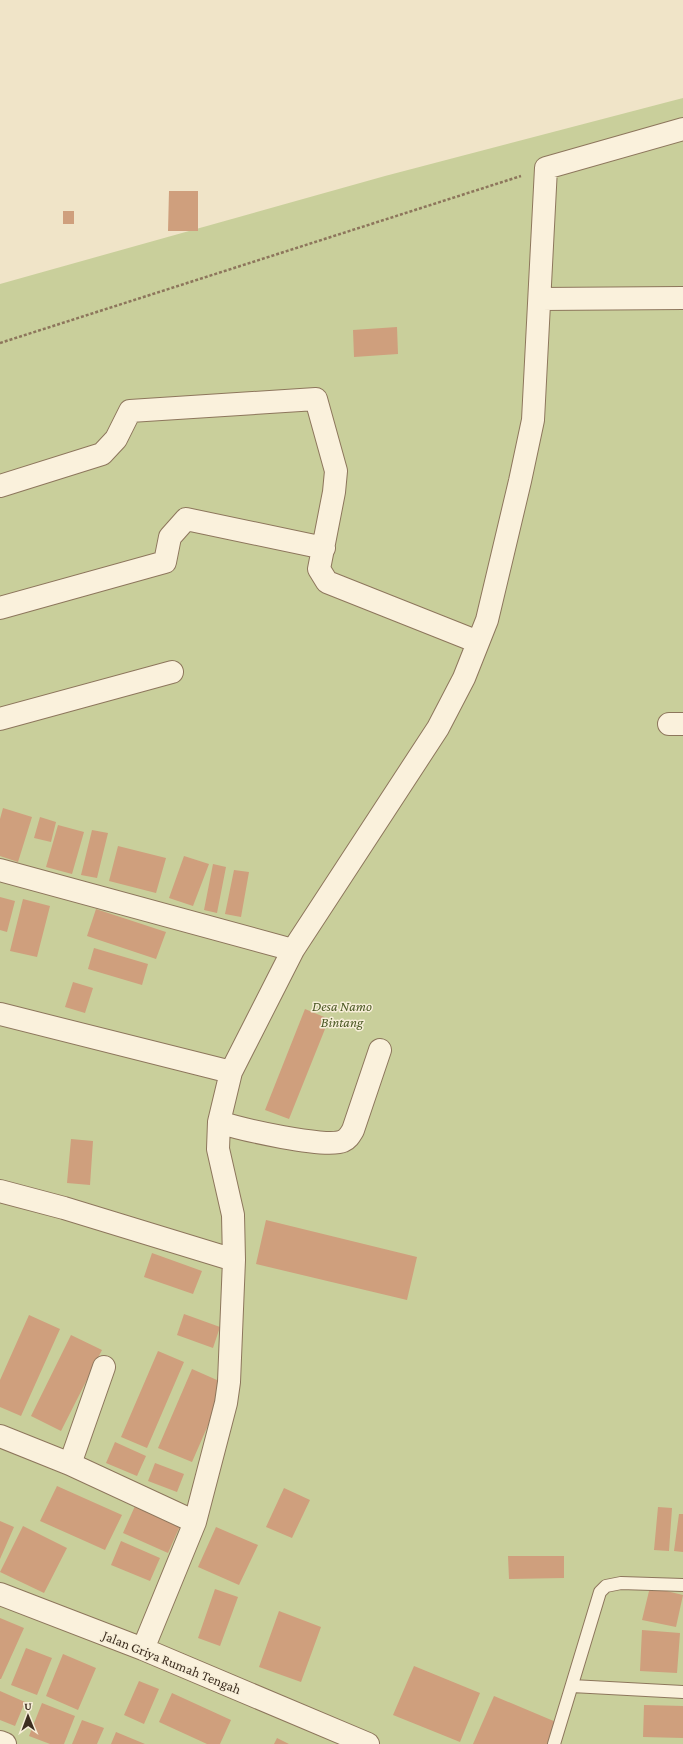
<svg xmlns="http://www.w3.org/2000/svg" width="683" height="1744" font-family="'Crimson Pro',serif">
<style>
.green{fill:#c9cf9b}
.building{fill:#cf9f7d}
.lines{fill:none;stroke-linecap:round;stroke-linejoin:round}
.service-casing{stroke:#8d765c;stroke-width:14}
.minor-casing{stroke:#8d765c;stroke-width:24}
.path{stroke:#8d765c;stroke-width:2.5;stroke-dasharray:3 2;stroke-linecap:butt}
.service{stroke:#faf1dc;stroke-width:12}
.minor{stroke:#faf1dc;stroke-width:22}
.labels{text-anchor:middle;stroke-width:3;stroke-linejoin:round;paint-order:stroke}
.park-label{font-size:14px;font-style:italic;fill:#4d5a26;stroke:#f7eed8}
.street-label{font-size:14px;fill:#3d2e20;stroke:#f7eed8}
</style>
<rect width="100%" height="100%" fill="#f0e4c8"/>
<path class="green" d="M 683,98 L 683,1744 L 0,1744 L 0,284 L 385,176 Z"/>
<path class="building" d="M 169,191 L 198,191 L 198,231 L 168,231 Z
M 63,211 L 74,211 L 74,224 L 63,224 Z
M 397,327 L 398,354 L 354,357 L 353,330 Z
M 3,808 L 32,817 L 18,862 L 0,856 L 0,819 Z
M 40,817 L 56,822 L 51,842 L 34,838 Z
M 58,825 L 84,832 L 72,874 L 46,867 Z
M 92,830 L 108,833 L 97,878 L 81,875 Z
M 118,846 L 166,858 L 156,893 L 109,881 Z
M 184,856 L 209,864 L 193,906 L 169,898 Z
M 213,864 L 226,867 L 217,913 L 204,910 Z
M 234,870 L 249,872 L 241,917 L 225,914 Z
M 0,897 L 15,901 L 7,932 L 0,930 Z
M 23,899 L 50,906 L 37,957 L 10,951 Z
M 96,909 L 166,932 L 156,959 L 87,936 Z
M 94,948 L 148,964 L 142,985 L 88,969 Z
M 73,982 L 93,988 L 85,1013 L 65,1007 Z
M 305,1009 L 329,1019 L 289,1119 L 265,1110 Z
M 71,1139 L 93,1141 L 90,1185 L 67,1183 Z
M 266,1220 L 417,1257 L 407,1300 L 256,1264 Z
M 152,1253 L 202,1271 L 193,1294 L 144,1277 Z
M 184,1314 L 220,1327 L 213,1348 L 177,1335 Z
M 29,1315 L 60,1329 L 21,1416 L 0,1407 L 0,1380 Z
M 71,1335 L 102,1350 L 61,1431 L 31,1416 Z
M 158,1351 L 184,1362 L 147,1448 L 121,1437 Z
M 192,1369 L 226,1384 L 192,1462 L 158,1448 Z
M 115,1442 L 146,1456 L 137,1476 L 106,1463 Z
M 155,1463 L 184,1474 L 177,1492 L 148,1481 Z
M 57,1486 L 122,1515 L 105,1550 L 40,1521 Z
M 284,1488 L 310,1500 L 292,1538 L 266,1527 Z
M 135,1506 L 180,1526 L 168,1553 L 123,1533 Z
M 658,1507 L 672,1508 L 669,1551 L 654,1550 Z
M 679,1514 L 683,1514 L 683,1552 L 674,1551 Z
M 0,1521 L 14,1527 L 0,1559 Z
M 23,1526 L 67,1548 L 44,1593 L 0,1572 Z
M 216,1527 L 258,1545 L 239,1585 L 198,1567 Z
M 121,1541 L 160,1558 L 150,1581 L 111,1565 Z
M 508,1556 L 564,1556 L 564,1578 L 509,1579 Z
M 650,1587 L 683,1595 L 676,1627 L 642,1620 Z
M 215,1589 L 238,1597 L 220,1646 L 198,1638 Z
M 279,1611 L 321,1627 L 301,1682 L 259,1667 Z
M 0,1618 L 24,1628 L 1,1679 L 0,1679 Z
M 642,1630 L 680,1633 L 677,1673 L 640,1671 Z
M 26,1648 L 52,1658 L 37,1695 L 11,1685 Z
M 63,1654 L 96,1668 L 78,1710 L 46,1696 Z
M 414,1666 L 480,1693 L 460,1742 L 393,1715 Z
M 139,1681 L 159,1689 L 144,1724 L 124,1715 Z
M 0,1691 L 25,1702 L 15,1726 L 0,1720 Z
M 172,1693 L 231,1720 L 220,1744 L 207,1744 L 159,1722 Z
M 494,1696 L 556,1722 L 547,1744 L 473,1744 Z
M 42,1703 L 75,1716 L 64,1744 L 50,1744 L 29,1736 Z
M 644,1705 L 683,1706 L 683,1738 L 643,1737 Z
M 82,1720 L 104,1728 L 97,1744 L 72,1744 Z
M 116,1732 L 145,1744 L 111,1744 Z
M 277,1738 L 289,1744 L 274,1744 Z"/>
<g class="lines">
<defs>
<path id="service" d="M 572,1686 L 683,1692
M 554,1744 L 600,1592 L 606,1586 L 621,1583 L 683,1585"/>
<path id="minor" d="M 540,299 L 683,298
M 0,486 L 102,454 L 116,439 L 130,411 L 316,399 L 336,471 L 334,492 L 319,569 L 327,582 L 478,642
M 0,608 L 165,562 L 170,537 L 186,519 L 324,548
M 0,719 L 172,672
M 669,724 L 683,724
M 0,870 L 293,950
M 0,1014 L 231,1072
M 219,1122 C 240,1129 326,1149 343,1141 C 348,1139 350,1135 353,1130 L 380,1050
M 0,1191 L 64,1208 L 234,1260
M 0,1436 L 70,1464 L 195,1522
M 70,1464 L 104,1367
M 0,1594 L 143,1649 L 368,1744
M 143,1649 L 195,1522 L 226,1403 L 229,1382 L 234,1260 L 233,1215 L 218,1149 L 219,1122 L 231,1072 L 293,950 L 438,728 L 464,678 L 487,620 L 520,481 L 533,420 L 546,168 L 683,129
M 0,1742 L 5,1744"/>
</defs>
<use href="#service" class="service-casing"/>
<use href="#minor" class="minor-casing"/>
<path class="path" d="M 0,343 L 521,176"/>
<use href="#service" class="service"/>
<use href="#minor" class="minor"/>
</g>
<g class="labels">
<g class="park-label">
<text x="342" y="1011">Desa Namo<tspan x="342" dy="16">Bintang</tspan></text>
</g>
<g class="street-label">
<text transform="translate(172 1662) rotate(22)" y="5">Jalan Griya Rumah Tengah</text>
</g>
</g>
<g transform="translate(28 1716) rotate(359)" stroke="#f7eed8" stroke-width="3" paint-order="stroke">
<path d="M0-3L7 15L0 10L-7 15Z" fill="#3d2e20"/>
<text y="-6" font-size="11" font-weight="bold" text-anchor="middle" fill="#3d2e20">U</text>
</g>
</svg>
